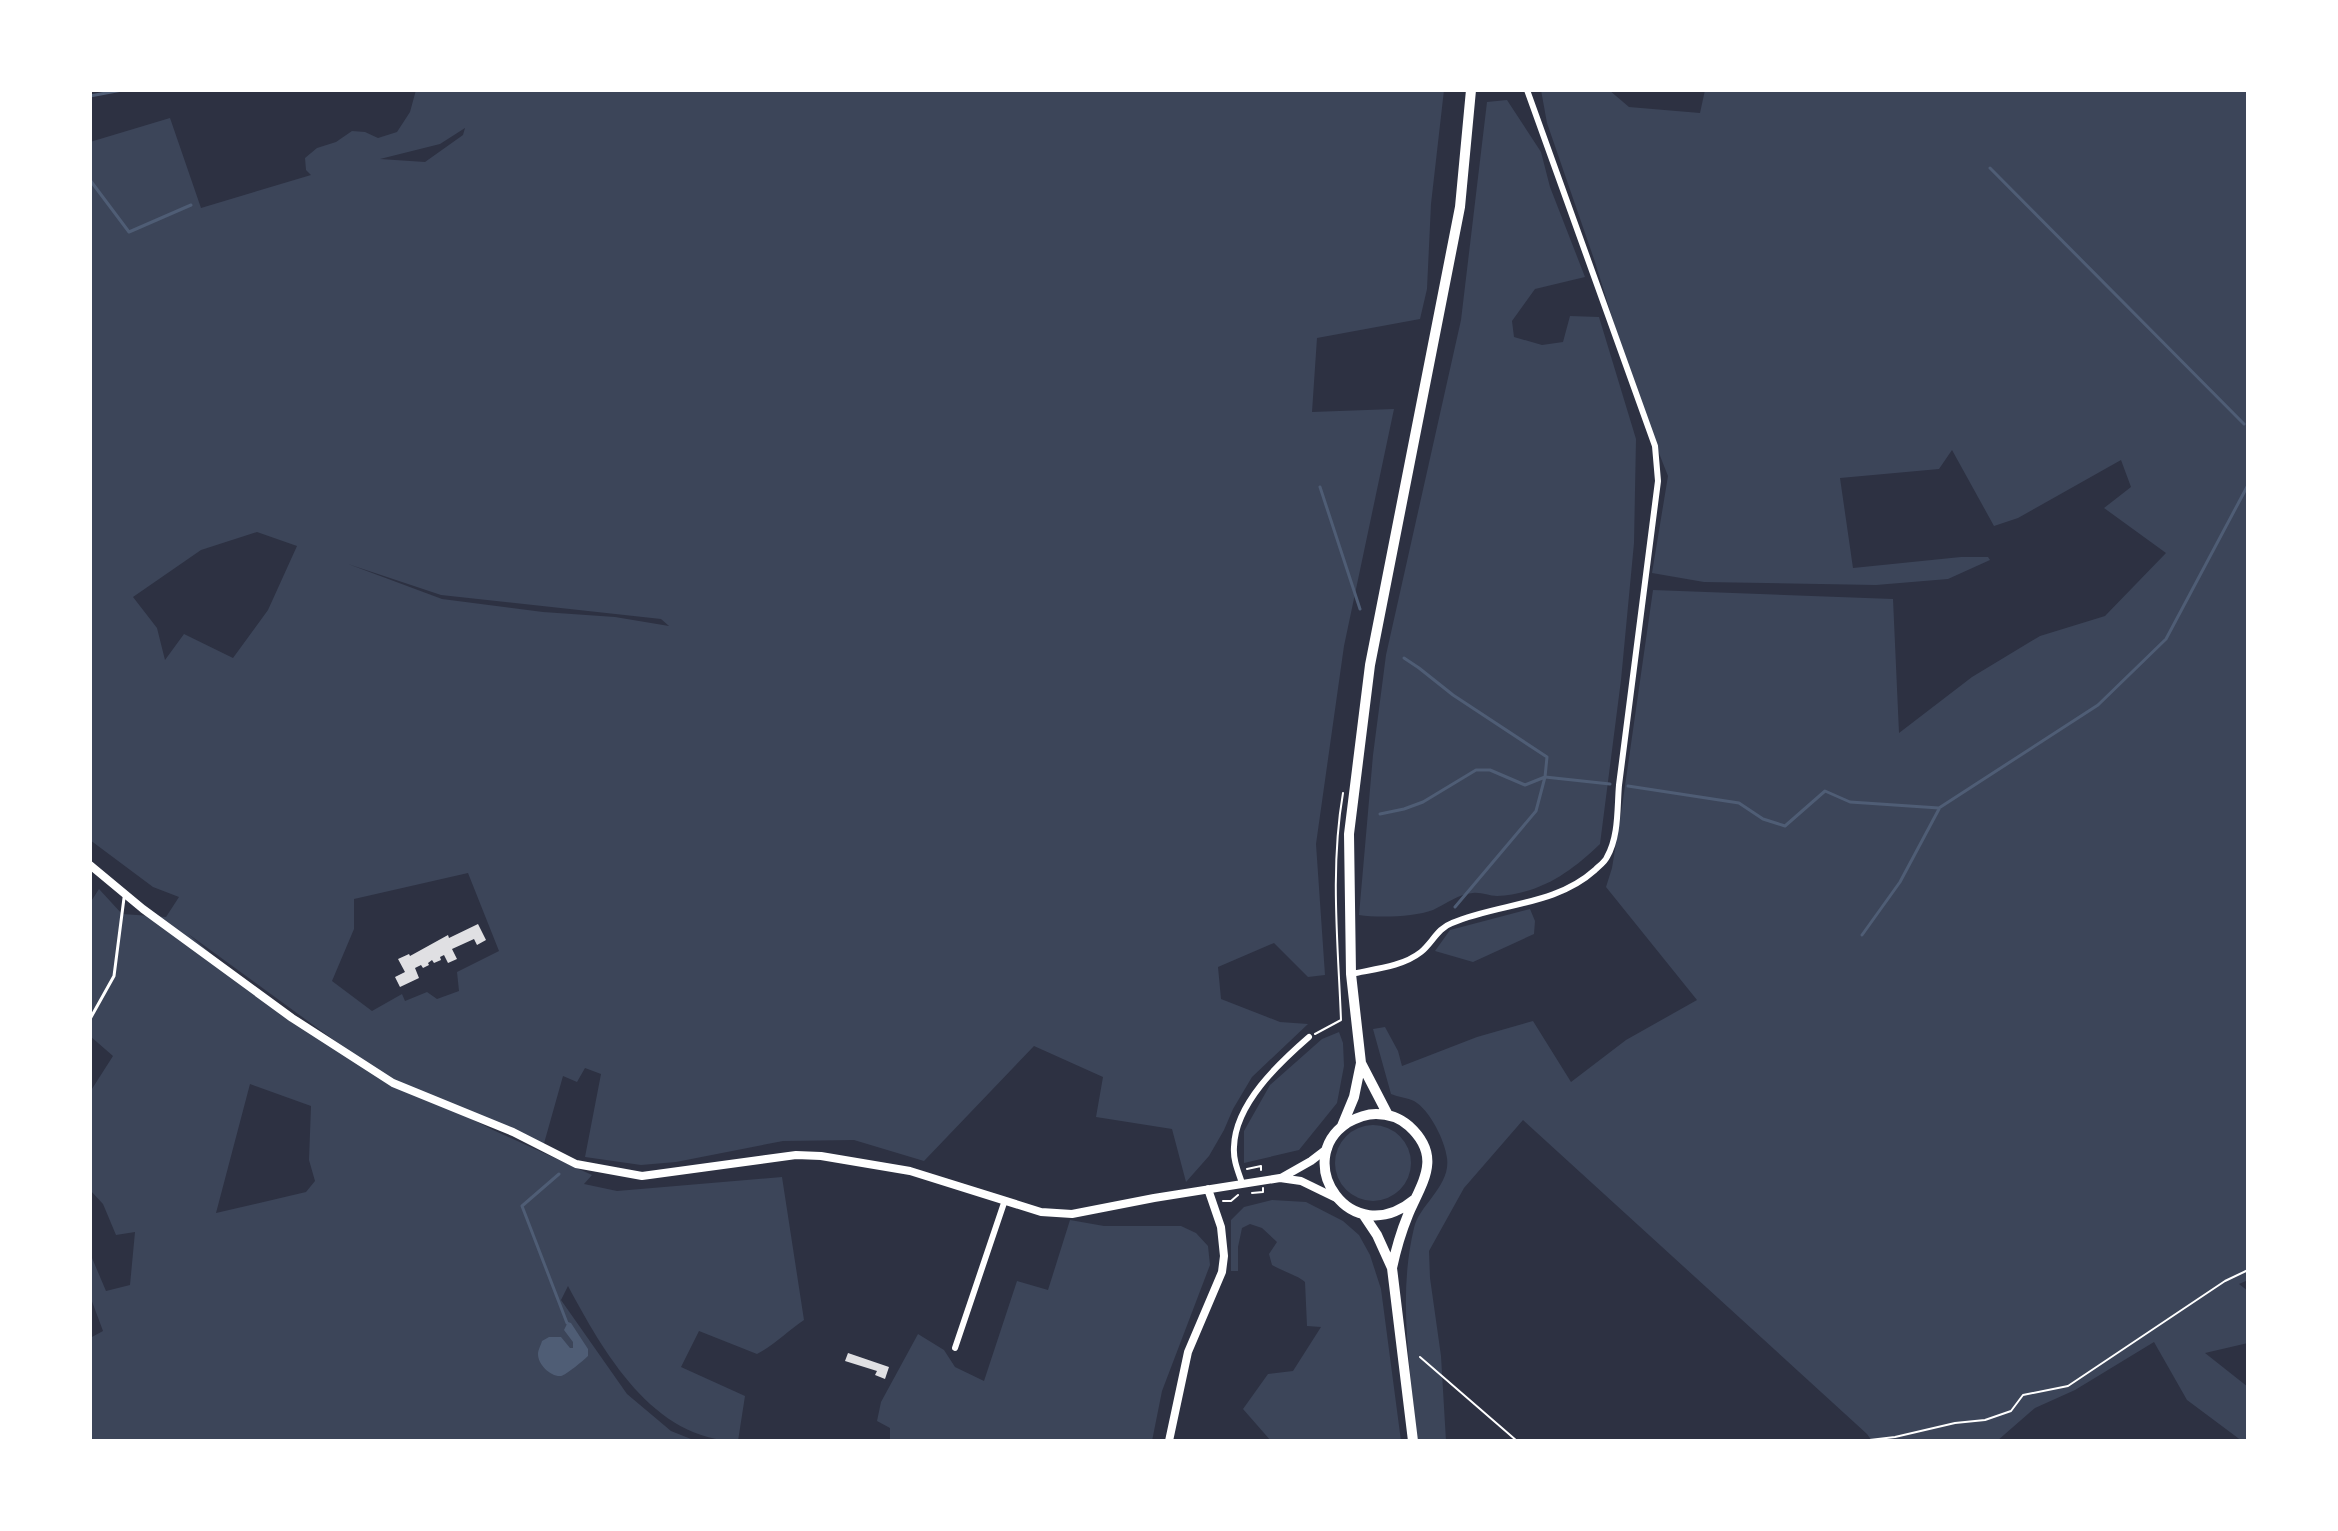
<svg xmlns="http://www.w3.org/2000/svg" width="2338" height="1531" font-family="'Titillium Web',sans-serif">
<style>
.green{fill:#3c4559;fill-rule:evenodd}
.water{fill:#4f5d75}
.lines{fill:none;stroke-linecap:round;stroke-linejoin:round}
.stream{stroke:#4f5d75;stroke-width:3}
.building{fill:#e0e0e3}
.path{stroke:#fff;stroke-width:2}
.service{stroke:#fff;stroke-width:3}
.minor{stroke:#fff;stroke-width:6}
.tertiary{stroke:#fff;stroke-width:8}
.primary{stroke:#fff;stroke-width:10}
</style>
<rect width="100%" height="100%" fill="#2d3142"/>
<path class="green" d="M 416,90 L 1444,90 L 1431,204 L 1427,289 L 1420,319 L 1317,338 L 1312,412 L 1394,409 L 1344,646 L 1316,844 L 1325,975 L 1308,977 L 1274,943 L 1218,967 L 1221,999 L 1280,1022 L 1308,1024 L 1252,1077 L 1233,1109 L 1224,1130 L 1209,1156 L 1186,1182 L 1172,1129 L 1096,1117 L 1103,1077 L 1034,1046 L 924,1161 L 854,1140 L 783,1141 L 676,1162 L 641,1165 L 585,1157 L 601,1074 L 585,1068 L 577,1082 L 563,1076 L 543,1147 L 448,1107 L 493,1130 L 592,1175 L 584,1184 L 617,1191 L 782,1177 L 804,1320 C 788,1331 774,1345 757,1354 L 699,1331 L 681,1367 L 745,1396 L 738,1441 C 653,1441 603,1351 568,1286 L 561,1300 L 627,1394 L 671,1431 L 696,1441 L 90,1441 L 90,1338 L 103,1331 L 90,1296 L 90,1259 L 92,1258 L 106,1291 L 130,1285 L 135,1232 L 116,1235 L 103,1204 L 90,1190 L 90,1092 L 113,1056 L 90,1036 L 90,903 L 99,889 L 122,914 L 166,917 L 179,897 L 153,887 L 90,840 L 90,142 L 170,118 L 201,208 L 311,175 L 306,170 L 305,158 L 317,148 L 336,142 L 352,131 L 365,132 L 378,138 L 397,132 L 410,112 ZM 465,128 L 463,135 L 425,162 L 380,159 L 440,144 ZM 257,532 L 297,546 L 268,610 L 233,658 L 184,634 L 165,660 L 157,628 L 133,597 L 201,550 ZM 348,564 L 441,595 L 661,619 L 669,626 L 615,617 L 543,612 L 442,599 ZM 468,873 L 499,951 L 457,972 L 459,991 L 437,999 L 427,992 L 405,1001 L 402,994 L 372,1011 L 332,981 L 354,929 L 354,899 ZM 187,933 L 364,1062 L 263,998 ZM 250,1084 L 311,1106 L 309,1160 L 315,1181 L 306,1192 L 216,1213 Z
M 1541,90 L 1609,90 L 1629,107 L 1700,113 L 1705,90 L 2248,90 L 2248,1280 L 2239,1284 L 2248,1291 L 2248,1343 L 2205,1353 L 2248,1387 L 2248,1441 L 2242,1441 L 2187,1400 L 2154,1342 L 2075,1390 L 2035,1408 L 1997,1441 L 1872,1441 L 1867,1434 L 1523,1120 L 1464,1188 L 1429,1251 L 1430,1278 L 1441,1356 L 1446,1441 L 1417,1441 C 1411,1371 1397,1298 1414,1228 C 1419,1205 1451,1186 1447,1158 C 1445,1141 1430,1110 1414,1101 C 1408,1098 1398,1097 1391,1094 L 1373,1029 L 1385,1027 L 1398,1051 L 1402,1066 L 1477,1037 L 1533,1021 L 1571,1082 L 1626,1040 L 1697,1000 L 1606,887 L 1612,868 L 1622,807 L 1653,590 L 1893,599 L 1899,733 L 1972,677 L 2040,636 L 2105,616 L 2166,553 L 2104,508 L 2131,487 L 2121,460 L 2018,518 L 1994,526 L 1952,450 L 1939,469 L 1840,478 L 1853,568 L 1961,557 L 1988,557 L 1990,560 L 1948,579 L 1876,585 L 1704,582 L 1652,573 L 1668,476 L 1636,395 L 1595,262 L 1547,123 Z
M 1507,100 L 1541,152 L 1550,187 L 1585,277 L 1535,289 L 1512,321 L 1514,337 L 1542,345 L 1563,342 L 1570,316 L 1599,317 L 1636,439 L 1634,543 L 1621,680 L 1600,844 C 1571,872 1540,894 1497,896 C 1489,896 1481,892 1473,893 C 1458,894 1446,904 1433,910 C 1415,917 1378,918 1359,915 L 1373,755 L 1386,655 L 1461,320 L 1487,102 Z
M 1530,909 L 1535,921 L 1534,934 L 1473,962 L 1435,951 L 1450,930 Z
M 1339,1032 L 1343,1043 L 1344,1066 L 1337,1103 L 1299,1150 L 1244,1163 L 1244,1131 L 1270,1085 L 1322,1039 Z
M1335 1163a38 38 0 1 1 76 0a38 38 0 1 1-76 0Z
M 1272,1200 L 1306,1202 L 1343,1221 L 1359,1235 L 1370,1255 L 1381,1289 L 1401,1441 L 1271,1441 L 1243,1409 L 1268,1374 L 1293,1371 L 1321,1327 L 1307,1326 L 1305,1282 C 1299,1276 1282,1271 1272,1265 L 1269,1254 L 1277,1242 L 1262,1228 L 1250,1224 L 1242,1228 L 1238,1247 L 1238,1271 L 1231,1271 L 1231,1220 L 1244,1207 Z
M 1070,1220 L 1104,1226 L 1181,1226 L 1196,1233 L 1208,1246 L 1210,1265 L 1162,1391 L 1152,1441 L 890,1441 L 890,1428 L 877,1421 L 881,1402 L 918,1334 L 944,1350 L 955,1367 L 984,1381 L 1017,1281 L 1048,1290 Z"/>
<path class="water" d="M 568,1322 L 571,1323 L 588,1349 L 588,1356 C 584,1360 566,1375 561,1376 C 551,1377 538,1365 538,1354 C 538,1350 541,1345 542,1341 L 549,1337 L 561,1337 L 570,1348 L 573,1348 L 573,1342 L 564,1330 Z"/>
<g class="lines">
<path class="stream" d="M 90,96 L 122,90
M 1990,168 L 2244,424
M 90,180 L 129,232 L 191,205
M 1320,487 L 1360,609
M 1404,658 L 1419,668 L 1453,695 L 1547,757 L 1545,777 L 1610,784
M 1628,786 L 1739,803 L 1763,819 L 1785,826 L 1825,791 L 1850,802 L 1939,808 L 2098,705 L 2166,639 L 2248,485
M 1380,814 L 1404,809 L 1423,802 L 1476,770 L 1490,770 L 1525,785 L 1545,777
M 1455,907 L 1536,811 L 1545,777
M 1862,935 L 1900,882 L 1939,809
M 559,1174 L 522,1206 L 567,1323"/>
</g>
<path class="building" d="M 478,924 L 486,940 L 477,945 L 474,939 L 452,949 L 457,959 L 448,963 L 444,955 L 440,957 L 441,960 L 434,963 L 432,960 L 428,963 L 429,965 L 423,968 L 421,965 L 415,968 L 419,978 L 400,987 L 395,977 L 405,972 L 398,959 L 409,954 L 410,956 L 448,935 L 449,938 Z
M 848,1353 L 889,1367 L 885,1379 L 875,1375 L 877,1371 L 845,1361 Z"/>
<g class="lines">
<path class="path" d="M 1315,1034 L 1341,1020 C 1338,944 1330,868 1343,793
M 1247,1169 L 1261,1166 L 1261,1170
M 1252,1193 L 1263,1192 L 1263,1188
M 1223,1201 L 1231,1201 L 1238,1195
M 1420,1357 L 1517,1441
M 1861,1441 L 1895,1437 L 1955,1423 L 1985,1420 L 2011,1411 L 2023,1395 L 2068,1386 L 2225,1281 L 2248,1270"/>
<path class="service" d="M 90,1019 L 114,976 L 124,898"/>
<path class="minor" d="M 1351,974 C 1374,969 1402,967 1421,952 C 1432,943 1438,928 1452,923 C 1499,903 1555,906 1595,870 C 1599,866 1605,862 1607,857 C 1619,836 1617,808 1619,785 L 1658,481 L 1655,446 L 1527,90
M 1242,1183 C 1238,1171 1233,1160 1234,1147 C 1235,1104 1279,1063 1309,1037
M 955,1348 L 1005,1200"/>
<path class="tertiary" d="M 90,865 L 143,909 L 292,1018 L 393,1083 L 513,1132 L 576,1164 L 642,1176 L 796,1155 L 821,1156 L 910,1171 L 1041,1212 L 1072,1214 L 1154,1198 L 1280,1178 L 1301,1181 L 1336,1198
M 1281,1178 L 1311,1161 L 1328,1148
M 1169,1441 L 1188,1352 L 1222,1272 L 1224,1256 L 1221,1227 L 1208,1189"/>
<path class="primary" d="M 1361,1063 L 1388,1115
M 1342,1126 L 1354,1097 L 1361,1063 L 1351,974 L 1349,834 L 1370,665 L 1460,207 L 1471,90
M 1363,1214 L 1377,1235 L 1392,1268 L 1413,1441
M 1392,1268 C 1396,1249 1401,1232 1408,1215 C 1422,1182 1443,1157 1409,1126 C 1400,1118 1388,1114 1376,1114 C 1365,1114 1356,1118 1347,1123 C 1291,1160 1350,1253 1415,1199"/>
</g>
<rect width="2338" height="1531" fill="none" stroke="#ffffff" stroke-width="184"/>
</svg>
